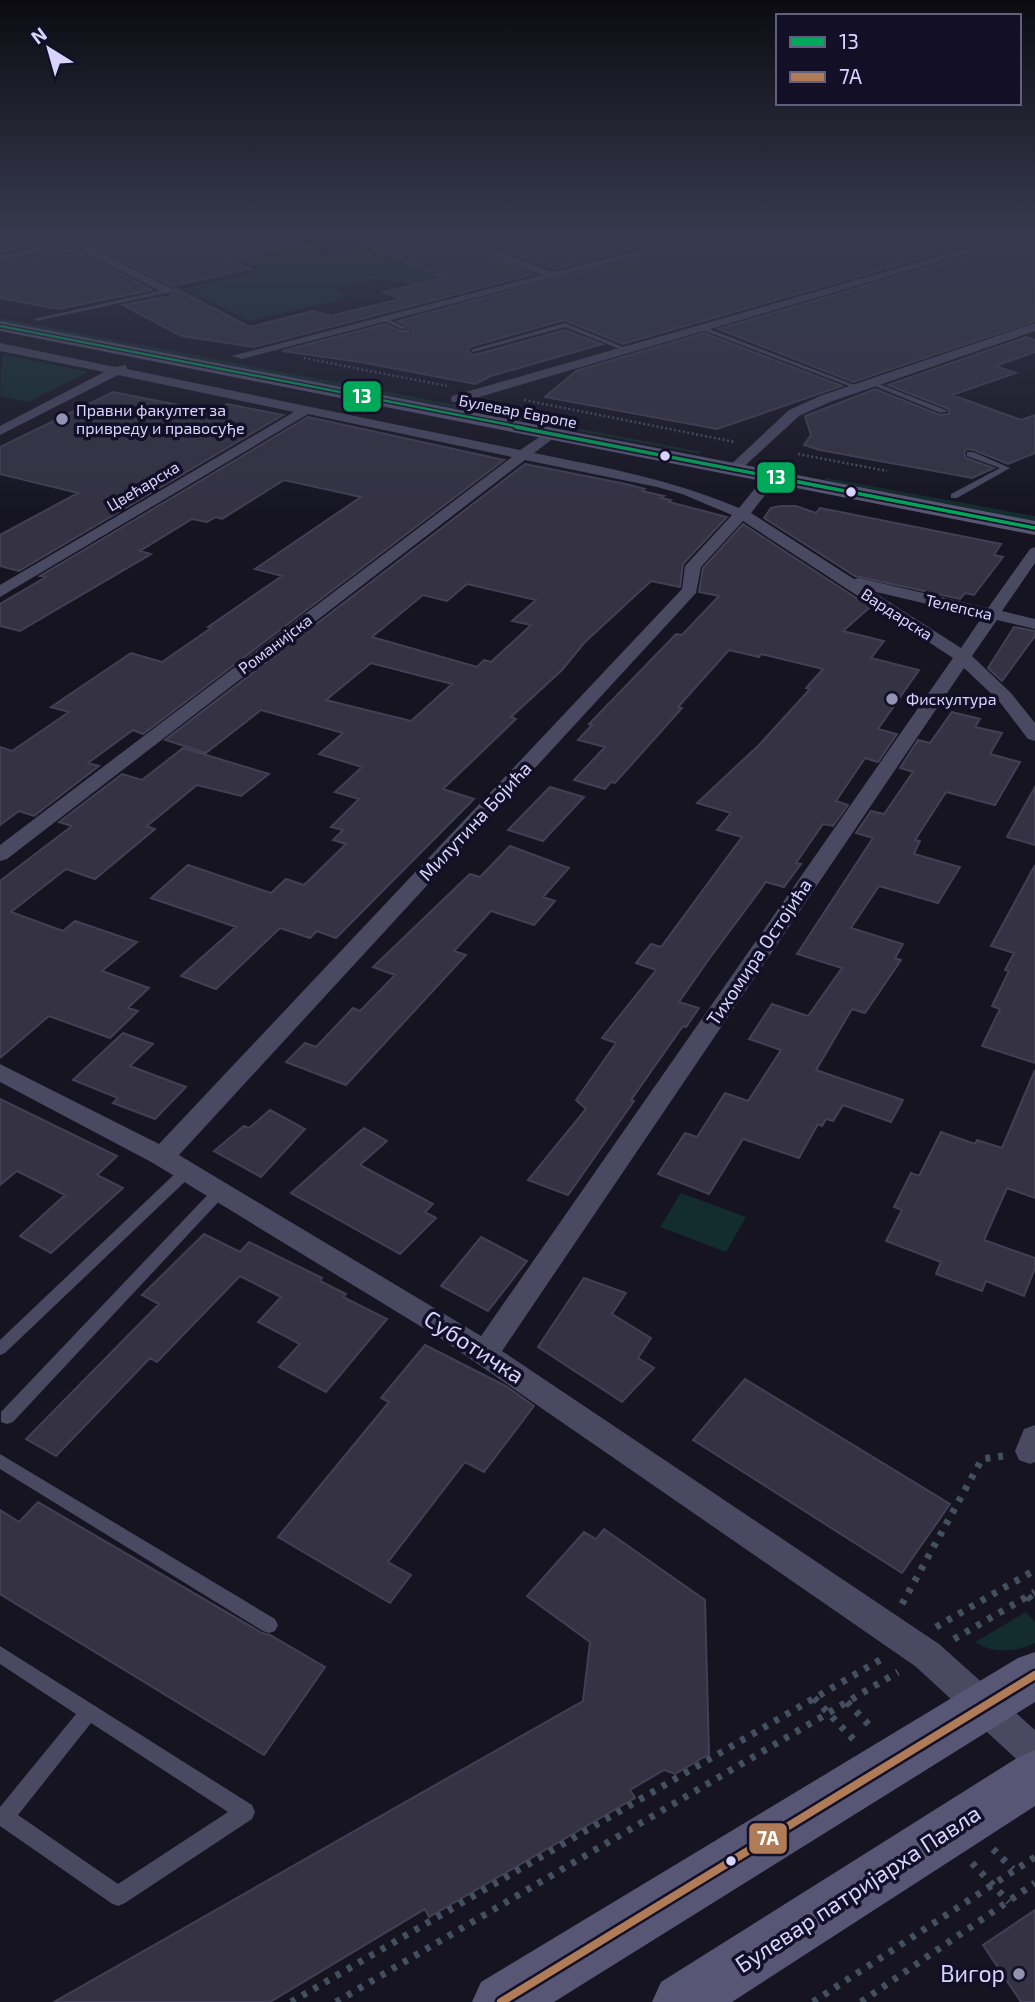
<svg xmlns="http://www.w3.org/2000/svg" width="1035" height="2002" font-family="'Exo 2',sans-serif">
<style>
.green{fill:#132c2d}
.building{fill:#343243;stroke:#433f54;stroke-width:2;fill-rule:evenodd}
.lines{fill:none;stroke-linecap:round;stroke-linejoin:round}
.path-far1{stroke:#44505f;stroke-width:2.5;stroke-dasharray:2 2.5;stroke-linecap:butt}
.path{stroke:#44505f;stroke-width:7;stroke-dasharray:5 8;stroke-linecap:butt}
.service{fill:#4a4962;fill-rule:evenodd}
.minor{fill:#4a4962;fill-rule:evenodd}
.secondary{fill:#575674;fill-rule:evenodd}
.bus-1-far1-casing{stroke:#130f26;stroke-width:5}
.bus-1-casing{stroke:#130f26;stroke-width:7}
.bus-2-casing{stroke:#130f26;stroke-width:13}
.bus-1-far1{stroke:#00a859;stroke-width:2.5}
.bus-1{stroke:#00a859;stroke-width:3.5}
.bus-2{stroke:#b07c57;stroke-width:8}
.poi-dot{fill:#9591b1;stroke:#130f26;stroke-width:2.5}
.bus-dot{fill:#d9d4ff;stroke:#130f26;stroke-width:2.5}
.labels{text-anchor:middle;stroke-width:7;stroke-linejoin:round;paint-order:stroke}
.far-poi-label{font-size:16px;fill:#d9d4ff;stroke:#130f26;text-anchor:start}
.far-street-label{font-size:16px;fill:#d9d4ff;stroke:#130f26}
.street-label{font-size:19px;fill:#d9d4ff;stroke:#130f26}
.near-street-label{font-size:23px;fill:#d9d4ff;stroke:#130f26}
.near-poi-label{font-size:23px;fill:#d9d4ff;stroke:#130f26;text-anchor:end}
.line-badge{stroke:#130f26;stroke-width:2.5}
.badge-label{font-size:19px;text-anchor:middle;font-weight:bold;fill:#fff}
</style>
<rect width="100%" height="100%" fill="#161421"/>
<path class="green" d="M 427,236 L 479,255 L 417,270 L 403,266 L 416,271 L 440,268 L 453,286 L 468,293 L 447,297 L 407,283 L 375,279 L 334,288 L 348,298 L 250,321 L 183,289 L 257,273 L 256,267 L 234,260 L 307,243 L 325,252 L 355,245 L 365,250 Z
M 0,318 L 702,452 L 700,454 L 0,322 Z
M 2,354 L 7,355 L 88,372 L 28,402 L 0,396 Z
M 826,478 L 1035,516 L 1035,521 L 825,480 Z
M 681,1193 L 746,1217 L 726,1252 L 660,1227 Z
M 1026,1612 L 1035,1622 L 1035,1643 C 1016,1652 993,1654 975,1642 Z"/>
<path class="building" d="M 22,234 L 88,234 L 0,252 L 0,239 Z
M 125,234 L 298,234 L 299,244 L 229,260 L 250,269 L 172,286 L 92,245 Z
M 338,234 L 395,234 L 374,242 L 382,249 L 426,234 L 436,234 L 534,274 L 254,347 L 181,336 L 123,305 L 172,296 L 174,288 L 250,327 L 313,311 L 330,316 L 401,299 L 384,292 L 444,278 Z
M 461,234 L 482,234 L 511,245 L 545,237 L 545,234 L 690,234 L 554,269 Z
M 721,234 L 1006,234 L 623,344 L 564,320 L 469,347 L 467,351 L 474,355 L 565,330 L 602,344 L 491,376 L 475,384 L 360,362 L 282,351 L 385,324 L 401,331 L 408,331 L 408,326 L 398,321 Z
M 1035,236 L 1035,321 L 853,382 L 718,329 Z
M 73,249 L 152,290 L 58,309 L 0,298 L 0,263 Z
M 704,333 L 842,386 L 717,429 L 545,397 L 576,371 Z
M 1026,337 L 1035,340 L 1035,352 L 995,366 L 1016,373 L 952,395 L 1021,420 L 1035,415 L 1035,453 L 1008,464 L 974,450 L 967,449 L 964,452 L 966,458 L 994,468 L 972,478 L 820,450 L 804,445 L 811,435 L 805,416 L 875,389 L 940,415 L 949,414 L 949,409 L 888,385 Z
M 113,392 L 213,412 L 227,404 L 283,415 L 19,571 L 0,566 L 0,535 L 78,493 L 0,474 L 0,447 Z
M 308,417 L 504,460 L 143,734 L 133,730 L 88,763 L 99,766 L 34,816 L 19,811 L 0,825 L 0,747 L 12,751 L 69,712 L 51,707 L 131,653 L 162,662 L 211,628 L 208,627 L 282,576 L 255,569 L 361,497 L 284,480 L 222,519 L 216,517 L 207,522 L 192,519 L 140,551 L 151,554 L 20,631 L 0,626 L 0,604 L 46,577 L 40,576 Z
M 525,464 L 626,484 L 645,489 L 642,491 L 664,496 L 661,498 L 671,500 L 669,502 L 727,517 L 683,564 L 680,587 L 651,581 L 584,643 L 562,670 L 511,717 L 516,719 L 443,789 L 474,799 L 336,938 L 317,931 L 310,938 L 280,928 L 216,989 L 181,976 L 236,927 L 151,898 L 188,865 L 271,893 L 286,879 L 304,885 L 346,844 L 333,840 L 343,830 L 331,827 L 359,799 L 335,792 L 362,767 L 319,754 L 343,733 L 261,710 L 206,753 L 165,740 ZM 467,584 L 536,600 L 512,621 L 531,625 L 491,662 L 484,660 L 477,667 L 372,637 L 423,595 L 447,601 ZM 371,663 L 452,684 L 411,721 L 326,700 Z
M 780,506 L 796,506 L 816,513 L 820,508 L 1001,544 L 994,555 L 1003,557 L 974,595 L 965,593 L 960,599 L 855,576 L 764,518 L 771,508 Z
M 743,524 L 870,607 L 843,631 L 884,641 L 871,658 L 919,670 L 878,729 L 897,734 L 878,762 L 865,758 L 836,801 L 848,805 L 833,826 L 823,824 L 796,863 L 801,864 L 784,887 L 766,882 L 709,959 L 679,1002 L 699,1008 L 686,1027 L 683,1026 L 631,1100 L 634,1101 L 568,1195 L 528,1180 L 586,1109 L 576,1100 L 616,1043 L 602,1038 L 656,970 L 636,963 L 651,944 L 661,947 L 742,837 L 717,830 L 731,813 L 697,803 L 759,745 L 810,689 L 806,688 L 823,669 L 761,654 L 759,657 L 729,650 L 678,707 L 682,708 L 615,783 L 611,782 L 605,789 L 574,780 L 605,747 L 578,740 L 592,725 L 589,724 L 676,634 L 682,635 L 719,596 L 699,592 L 703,568 Z
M 1014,627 L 1035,631 L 1035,636 L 1002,681 L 988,668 Z
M 952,712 L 980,719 L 975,727 L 1002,733 L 990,754 L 1020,762 L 995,805 L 946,792 L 915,840 L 920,841 L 914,854 L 960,867 L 938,903 L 879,886 L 851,928 L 903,944 L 895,958 L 901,960 L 865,1013 L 852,1009 L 816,1070 L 903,1100 L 891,1122 L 843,1105 L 833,1121 L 826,1119 L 822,1126 L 818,1124 L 799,1158 L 743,1139 L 709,1194 L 658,1174 L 685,1133 L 697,1137 L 725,1093 L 748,1101 L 781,1050 L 749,1039 L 772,1004 L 808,1016 L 842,968 L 797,954 L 873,838 L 856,833 L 871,811 L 884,814 L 913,772 L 900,768 L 918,740 L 930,743 Z
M 183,748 L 269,774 L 241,796 L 197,785 L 147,826 L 155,829 L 95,879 L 66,869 L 11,912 L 63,931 L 75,921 L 137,942 L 102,971 L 149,988 L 128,1008 L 138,1011 L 110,1038 L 49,1016 L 0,1058 L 0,881 L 72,826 L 59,822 L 122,774 L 142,780 Z
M 550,787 L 584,797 L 543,841 L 508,830 Z
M 1035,787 L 1035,845 L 1007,837 Z
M 510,846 L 569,868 L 543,897 L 555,901 L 534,925 L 491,911 L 454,951 L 466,955 L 346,1085 L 286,1062 L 305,1043 L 316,1047 L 353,1008 L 360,1011 L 395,975 L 373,967 L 470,874 L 480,877 Z
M 1035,865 L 1035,1063 L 982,1046 L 1000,1009 L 992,1006 L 1009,971 L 1005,970 L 1014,953 L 991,946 Z
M 123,1033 L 153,1044 L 130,1066 L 186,1087 L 155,1119 L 113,1103 L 118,1098 L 73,1080 Z
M 1035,1070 L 1035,1198 L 1007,1188 L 984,1240 L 1035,1258 L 1035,1268 L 1024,1296 L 986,1281 L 982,1291 L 936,1274 L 941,1262 L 886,1241 L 902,1210 L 894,1207 L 911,1173 L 919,1176 L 941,1132 L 975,1144 L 977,1140 L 1002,1148 Z
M 0,1099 L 117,1156 L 97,1175 L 123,1188 L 51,1253 L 20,1236 L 65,1195 L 17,1171 L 0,1185 Z
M 270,1110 L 305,1129 L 261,1177 L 214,1151 L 244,1126 L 249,1128 Z
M 364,1128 L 387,1141 L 360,1165 L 433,1204 L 425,1212 L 436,1218 L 400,1254 L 291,1193 Z
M 204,1234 L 240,1252 L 249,1242 L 322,1278 L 320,1281 L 346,1294 L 343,1297 L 387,1319 L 326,1392 L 279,1367 L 300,1344 L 258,1322 L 281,1297 L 240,1276 L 157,1362 L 150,1358 L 56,1456 L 26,1439 L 159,1304 L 142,1295 Z
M 481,1237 L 527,1261 L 488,1311 L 441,1286 Z
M 584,1278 L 626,1293 L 612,1314 L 651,1338 L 638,1358 L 654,1368 L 622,1402 L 538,1347 Z
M 425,1345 L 506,1386 L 534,1406 L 484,1472 L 465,1462 L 388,1562 L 411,1575 L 390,1603 L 278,1537 L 389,1402 L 381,1398 Z
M 745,1379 L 950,1504 L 902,1573 L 693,1440 Z
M 38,1502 L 262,1633 L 270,1635 L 325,1667 L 264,1755 L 0,1594 L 0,1510 L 19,1522 Z
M 604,1529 L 705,1600 L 709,1754 L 675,1774 L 664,1770 L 630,1790 L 635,1798 L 429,1917 L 425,1909 L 270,2002 L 54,2002 L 583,1701 L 590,1642 L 527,1596 L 584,1532 L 596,1539 Z
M 1035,1910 L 1035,2002 L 1021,2002 L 983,1945 Z"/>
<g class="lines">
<path class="path-far1" d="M 304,358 L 447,386
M 524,400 L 735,442
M 798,454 L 887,471"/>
<path class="path" d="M 1028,1596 L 1035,1604
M 902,1604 L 982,1459 L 1003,1456
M 936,1627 L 1035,1570
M 954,1639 L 1035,1592
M 814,1698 L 854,1740
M 847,1702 L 873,1729
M 993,1849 L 1013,1869
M 972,1863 L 1009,1902
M 291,2002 L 880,1660
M 336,2002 L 898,1672
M 813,2002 L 1035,1857
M 861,2002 L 1035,1883"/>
<path class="service" d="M 168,289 L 170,292 L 37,321 L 34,319 Z
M 382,318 L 386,318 L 407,328 L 402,329 L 382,320 Z
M 565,323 L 630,350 L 625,351 L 565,327 L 473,352 L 470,350 Z
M 700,327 L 704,327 L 862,388 L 857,389 L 700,329 Z
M 870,382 L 874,382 L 948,411 L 941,413 L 870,384 Z
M 967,452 L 973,452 L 1010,468 L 957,498 L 951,498 L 951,494 L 1000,468 L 967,456 Z
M 187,1166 L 192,1167 L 194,1171 L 192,1175 L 5,1353 L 0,1355 L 0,1340 L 182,1167 Z
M 220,1186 L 225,1187 L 227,1191 L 225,1195 L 13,1422 L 7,1424 L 1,1422 L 1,1412 L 215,1187 Z
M 0,1454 L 275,1619 L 278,1625 L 275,1631 L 269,1633 L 263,1631 L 0,1469 Z
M 0,1646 L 252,1805 L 255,1812 L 252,1819 L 125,1903 L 118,1906 L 111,1903 L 0,1826 L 0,1807 L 76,1714 L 0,1664 ZM 91,1723 L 228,1812 L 118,1884 L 18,1815 Z"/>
<path class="minor" d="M 102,234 L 123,234 L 85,244 L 172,289 L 172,293 L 164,293 L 73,246 L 0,261 L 0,255 Z
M 405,234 L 424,234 L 381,246 L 376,243 Z
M 438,234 L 453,234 L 554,272 L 701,234 L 719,234 L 242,359 L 232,356 L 542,275 Z
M 1016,234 L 1033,234 L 462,402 L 452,402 L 451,399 L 452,396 Z
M 1035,323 L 1035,331 L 830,402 L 799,416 L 738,472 L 728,472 L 726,469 L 789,410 L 820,396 Z
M 0,343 L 115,367 L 126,365 L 127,369 L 520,450 L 550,430 L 555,431 L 555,437 L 534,453 C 607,468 670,479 739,508 L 778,460 L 788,460 L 788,466 L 751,513 L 854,579 L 859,578 L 988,608 L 1030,549 L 1035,547 L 1035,563 L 1002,611 L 1035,619 L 1035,629 L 997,620 L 972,656 L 1011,693 L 1035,723 L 1035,741 L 1028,739 L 999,701 L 964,668 L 502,1351 L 939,1644 L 1035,1730 L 1035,1770 L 1023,1765 L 915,1666 L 443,1340 L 153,1163 L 0,1082 L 0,1064 L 159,1144 L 682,589 L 685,566 L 732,515 L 682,494 L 657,487 L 525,460 L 7,859 L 0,861 L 0,845 L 512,457 L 308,414 L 0,597 L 0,585 L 294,412 L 118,375 L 0,435 L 0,426 L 104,372 L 0,351 ZM 743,521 L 953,658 L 481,1336 L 179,1155 L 696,593 L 701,567 ZM 872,591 L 982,617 L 961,648 Z
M 1035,1425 L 1035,1462 L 1030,1464 L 1019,1460 L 1015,1451 L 1024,1429 Z"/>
<path class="secondary" d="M 0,321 L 1035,521 L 1035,535 L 0,331 Z
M 1035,1652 L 1035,1702 L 554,2002 L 472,2002 L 481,1982 L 1018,1658 Z
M 1035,1750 L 1035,1806 L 732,2002 L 652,2002 L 661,1982 L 1017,1758 Z"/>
<defs>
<path id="bus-1-far1" d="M 0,326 L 525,428"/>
<path id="bus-1" d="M 516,427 L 1035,528"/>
<path id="bus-2" d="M 501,2002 L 1035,1675"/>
</defs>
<use href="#bus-1-far1" class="bus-1-far1-casing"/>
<use href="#bus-1" class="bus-1-casing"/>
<use href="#bus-2" class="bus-2-casing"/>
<use href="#bus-1-far1" class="bus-1-far1"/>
<use href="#bus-1" class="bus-1"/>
<use href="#bus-2" class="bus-2"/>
</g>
<linearGradient id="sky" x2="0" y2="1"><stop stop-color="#0c0b12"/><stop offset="0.45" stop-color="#363a4e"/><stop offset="1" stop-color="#363a4e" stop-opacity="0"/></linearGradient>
<rect width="1035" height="515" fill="url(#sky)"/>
<g class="poi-dot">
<circle cx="62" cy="419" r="7"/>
<circle cx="892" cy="699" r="7"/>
<circle cx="1019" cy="1974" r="7"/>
</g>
<g class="bus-dot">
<circle cx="665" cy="456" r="6"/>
<circle cx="851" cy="492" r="6"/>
<circle cx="731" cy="1861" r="6"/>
</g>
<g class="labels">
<g class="far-poi-label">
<text x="76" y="416">Правни факултет за<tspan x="76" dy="18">привреду и правосуђе</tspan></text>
<text x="906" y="705">Фискултура</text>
</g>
<g class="far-street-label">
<text transform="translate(518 411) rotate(11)" y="6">Булевар Европе</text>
<text transform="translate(143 486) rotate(-31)" y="6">Цвећарска</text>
<text transform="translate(959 607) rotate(13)" y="6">Телепска</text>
<text transform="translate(897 614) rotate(33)" y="6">Вардарска</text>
<text transform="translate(275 644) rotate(-37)" y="6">Романијска</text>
</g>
<g class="street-label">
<text transform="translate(475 821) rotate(-47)" y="7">Милутина Бојића</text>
<text transform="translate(759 952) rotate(-56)" y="7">Тихомира Остојића</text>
</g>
<g class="near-street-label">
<text transform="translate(474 1347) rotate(33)" y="8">Суботичка</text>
<text transform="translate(858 1889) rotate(-33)" y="8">Булевар патријарха Павла</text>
</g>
<g class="near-poi-label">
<text x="1005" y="1982">Вигор</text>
</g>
</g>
<g class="line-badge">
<rect x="342" y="380" width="40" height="33" rx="7" fill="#00a859"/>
<rect x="756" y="461" width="40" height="33" rx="7" fill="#00a859"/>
<rect x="748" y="1822" width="40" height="33" rx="7" fill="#b07c57"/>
</g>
<g class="badge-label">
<text x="362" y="403">13</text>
<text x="776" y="484">13</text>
<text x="768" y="1845">7A</text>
</g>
<rect x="776" y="14" width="245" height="91" fill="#130f26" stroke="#625e7d" stroke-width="2"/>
<rect x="790" y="37" width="35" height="10" fill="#00a859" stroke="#625e7d" stroke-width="2"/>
<text x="839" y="49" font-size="21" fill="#d9d4ff">13</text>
<rect x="790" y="72" width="35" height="10" fill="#b07c57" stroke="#625e7d" stroke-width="2"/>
<text x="839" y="84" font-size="21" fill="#d9d4ff">7A</text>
<g transform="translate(49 49) rotate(323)" stroke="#130f26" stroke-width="5" paint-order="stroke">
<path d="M0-5L12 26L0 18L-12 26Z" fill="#d9d4ff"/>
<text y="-10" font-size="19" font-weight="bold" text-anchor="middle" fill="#d9d4ff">N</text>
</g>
</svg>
